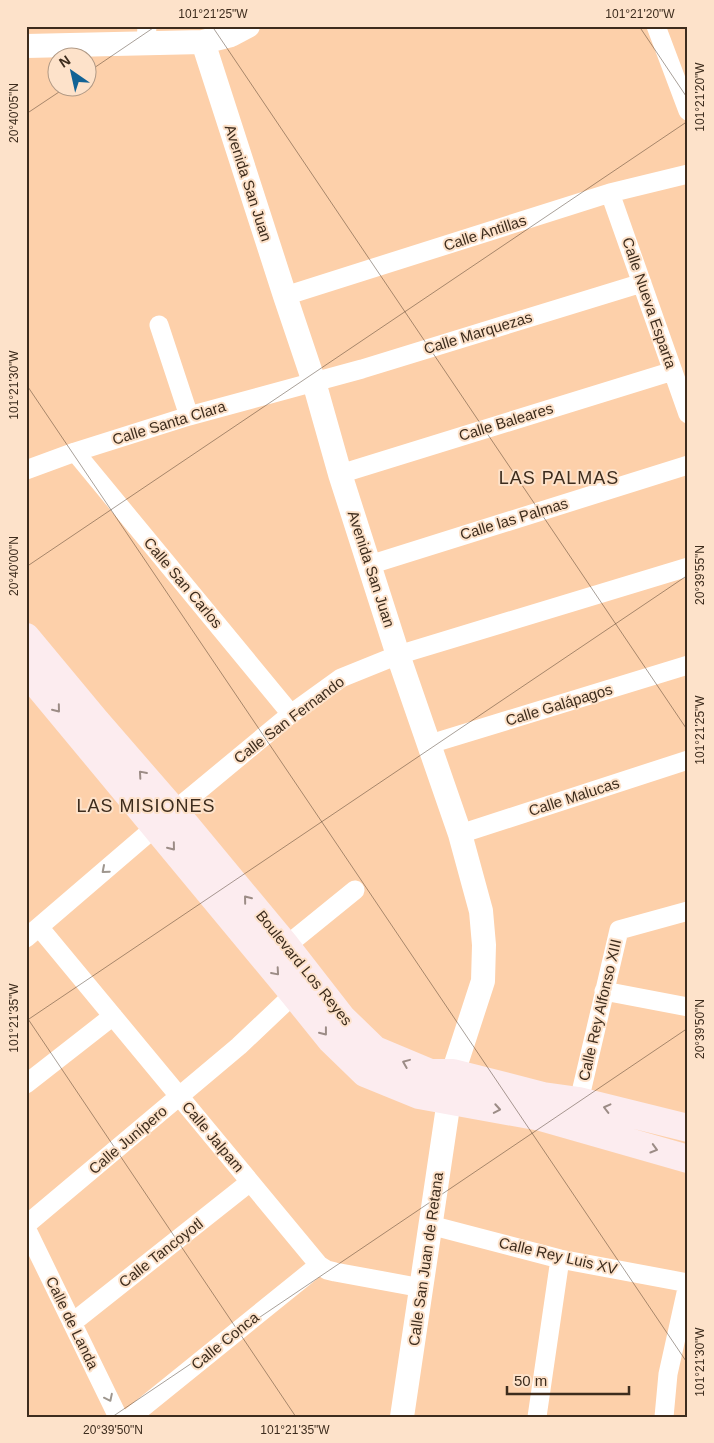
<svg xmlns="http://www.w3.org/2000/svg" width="714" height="1443" font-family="Helvetica,sans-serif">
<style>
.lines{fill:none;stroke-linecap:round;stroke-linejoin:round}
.minor{stroke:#fff;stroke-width:19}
.tertiary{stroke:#fff;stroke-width:24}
.secondary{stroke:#fcecef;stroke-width:28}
.oneway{stroke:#9c8c86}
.oneway2{stroke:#9e968e}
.ticks{fill:none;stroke:#3d2c1d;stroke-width:1;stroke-opacity:0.45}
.labels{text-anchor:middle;stroke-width:4;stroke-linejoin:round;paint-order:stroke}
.street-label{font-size:15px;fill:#3d2c1d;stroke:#fde2ca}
.quarter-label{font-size:18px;letter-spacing:1px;fill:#3d2c1d;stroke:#fde2ca}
.neatline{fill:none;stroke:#3d2c1d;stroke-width:2}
.ticks-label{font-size:12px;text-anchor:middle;fill:#3d2c1d}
</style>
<rect width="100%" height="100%" fill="#fdd0aa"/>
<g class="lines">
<path class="minor" d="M 656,26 L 688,111
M 146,42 L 147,26
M 610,193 L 688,414
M 285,296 L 610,193 L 688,174
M 159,325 L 189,416
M 75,452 L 291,714
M 26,470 L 75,452 L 189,416 L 362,369 L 642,283
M 340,474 L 673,371
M 369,565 L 688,465
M 430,744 L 688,665
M 460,834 L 688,760
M 39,927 L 319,1265 L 327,1270 L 335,1272 L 422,1288
M 26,938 L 174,811 L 291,714 L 341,678 L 398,655 L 688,567
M 286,946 L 355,890
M 604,991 L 688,1007
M 26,1084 L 113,1016
M 579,1101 L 619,930 L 688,911
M 26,1225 L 239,1046 L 294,994
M 430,1225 L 560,1259 L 688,1283
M 26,1228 L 118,1417
M 72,1323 L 250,1182
M 131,1417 L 319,1265
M 537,1417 L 560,1259
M 664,1417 L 668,1374 L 688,1284"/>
<path class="tertiary" d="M 203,42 L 285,296 L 314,382 L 340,474 L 398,655 L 460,834 L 481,911 L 484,945 L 483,981 L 453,1073 L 402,1417
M 26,46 L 203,42 L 231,35 L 248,26"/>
<path class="secondary" d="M 26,637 L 95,720 L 174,811 L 286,946 L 342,1018 L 375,1050 L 430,1073 L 453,1073 L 543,1096 L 579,1101 L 688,1128
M 26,671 L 294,994 L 331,1040 L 365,1073 L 419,1095 L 541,1117 L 688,1159"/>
</g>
<defs><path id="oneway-chevron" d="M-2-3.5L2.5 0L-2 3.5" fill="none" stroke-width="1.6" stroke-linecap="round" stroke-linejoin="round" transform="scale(1.25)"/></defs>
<g class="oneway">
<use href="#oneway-chevron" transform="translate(57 709) rotate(51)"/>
<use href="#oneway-chevron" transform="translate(142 774) rotate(-131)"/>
<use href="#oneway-chevron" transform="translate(172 847) rotate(51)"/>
<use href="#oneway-chevron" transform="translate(247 899) rotate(-129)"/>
<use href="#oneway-chevron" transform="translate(276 972) rotate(49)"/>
<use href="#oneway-chevron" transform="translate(324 1032) rotate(52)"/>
<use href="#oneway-chevron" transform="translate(406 1063) rotate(-158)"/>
<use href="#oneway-chevron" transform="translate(607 1108) rotate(-166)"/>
<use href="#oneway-chevron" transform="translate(497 1109) rotate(10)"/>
<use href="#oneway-chevron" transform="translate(654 1149) rotate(16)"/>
</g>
<g class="oneway2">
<use href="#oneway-chevron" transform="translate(105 870) rotate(139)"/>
<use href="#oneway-chevron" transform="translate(109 1398) rotate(64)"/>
</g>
<path class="ticks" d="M 212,26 L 688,731M 639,26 L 688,99M 88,72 L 156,26M 26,114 L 65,88M 26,384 L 688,1364M 26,567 L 688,121M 26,1016 L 296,1417M 26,1021 L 688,575M 112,1417 L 688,1028"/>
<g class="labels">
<g class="street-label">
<text transform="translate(248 183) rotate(72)" y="5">Avenida San Juan</text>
<text transform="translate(485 233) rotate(-18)" y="5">Calle Antillas</text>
<text transform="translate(649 303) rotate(71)" y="5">Calle Nueva Esparta</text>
<text transform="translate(478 333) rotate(-17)" y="5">Calle Marquezas</text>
<text transform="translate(506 422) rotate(-17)" y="5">Calle Baleares</text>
<text transform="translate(169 423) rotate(-17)" y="5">Calle Santa Clara</text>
<text transform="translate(514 519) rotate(-17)" y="5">Calle las Palmas</text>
<text transform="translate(371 569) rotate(72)" y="5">Avenida San Juan</text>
<text transform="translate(183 583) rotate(50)" y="5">Calle San Carlos</text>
<text transform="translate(559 705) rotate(-17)" y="5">Calle Galápagos</text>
<text transform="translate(289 720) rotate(-37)" y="5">Calle San Fernando</text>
<text transform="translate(574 797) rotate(-18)" y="5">Calle Malucas</text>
<text transform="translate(304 968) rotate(51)" y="5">Boulevard Los Reyes</text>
<text transform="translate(600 1010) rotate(-77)" y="5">Calle Rey Alfonso XIII</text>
<text transform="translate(213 1137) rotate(50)" y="5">Calle Jalpam</text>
<text transform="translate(128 1140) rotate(-40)" y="5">Calle Junípero</text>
<text transform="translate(161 1253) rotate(-38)" y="5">Calle Tancoyotl</text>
<text transform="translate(558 1256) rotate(13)" y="5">Calle Rey Luis XV</text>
<text transform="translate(426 1259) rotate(-82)" y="5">Calle San Juan de Retana</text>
<text transform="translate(72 1323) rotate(64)" y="5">Calle de Landa</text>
<text transform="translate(225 1341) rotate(-39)" y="5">Calle Conca</text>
</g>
<g class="quarter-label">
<text x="559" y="484">LAS PALMAS</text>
<text x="146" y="812">LAS MISIONES</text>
</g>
</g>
<rect width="714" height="1443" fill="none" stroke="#fde2ca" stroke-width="55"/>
<g transform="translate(72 72) rotate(326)"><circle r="24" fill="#fde2ca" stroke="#b09985"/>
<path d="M0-4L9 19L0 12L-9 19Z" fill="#126395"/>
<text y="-8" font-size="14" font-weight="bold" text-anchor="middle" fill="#3d2c1d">N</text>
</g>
<path d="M507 1386v8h122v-8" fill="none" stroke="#3d2c1d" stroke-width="2.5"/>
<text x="514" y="1386" font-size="15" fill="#3d2c1d" stroke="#fde2ca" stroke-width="4" paint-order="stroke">50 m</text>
<rect x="28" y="28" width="658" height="1388" class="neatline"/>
<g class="ticks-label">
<text x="213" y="18">101°21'25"W</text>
<text x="640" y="18">101°21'20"W</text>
<text transform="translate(700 97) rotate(-90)" y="4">101°21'20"W</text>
<text transform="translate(14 113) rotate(-90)" y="4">20°40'05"N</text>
<text transform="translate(14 385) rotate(-90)" y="4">101°21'30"W</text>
<text transform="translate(14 566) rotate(-90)" y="4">20°40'00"N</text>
<text transform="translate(700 575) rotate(-90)" y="4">20°39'55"N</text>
<text transform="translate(700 730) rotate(-90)" y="4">101°21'25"W</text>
<text transform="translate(14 1018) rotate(-90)" y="4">101°21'35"W</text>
<text transform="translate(700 1029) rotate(-90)" y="4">20°39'50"N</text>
<text transform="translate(700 1362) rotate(-90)" y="4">101°21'30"W</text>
<text x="113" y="1434">20°39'50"N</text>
<text x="295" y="1434">101°21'35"W</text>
</g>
</svg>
